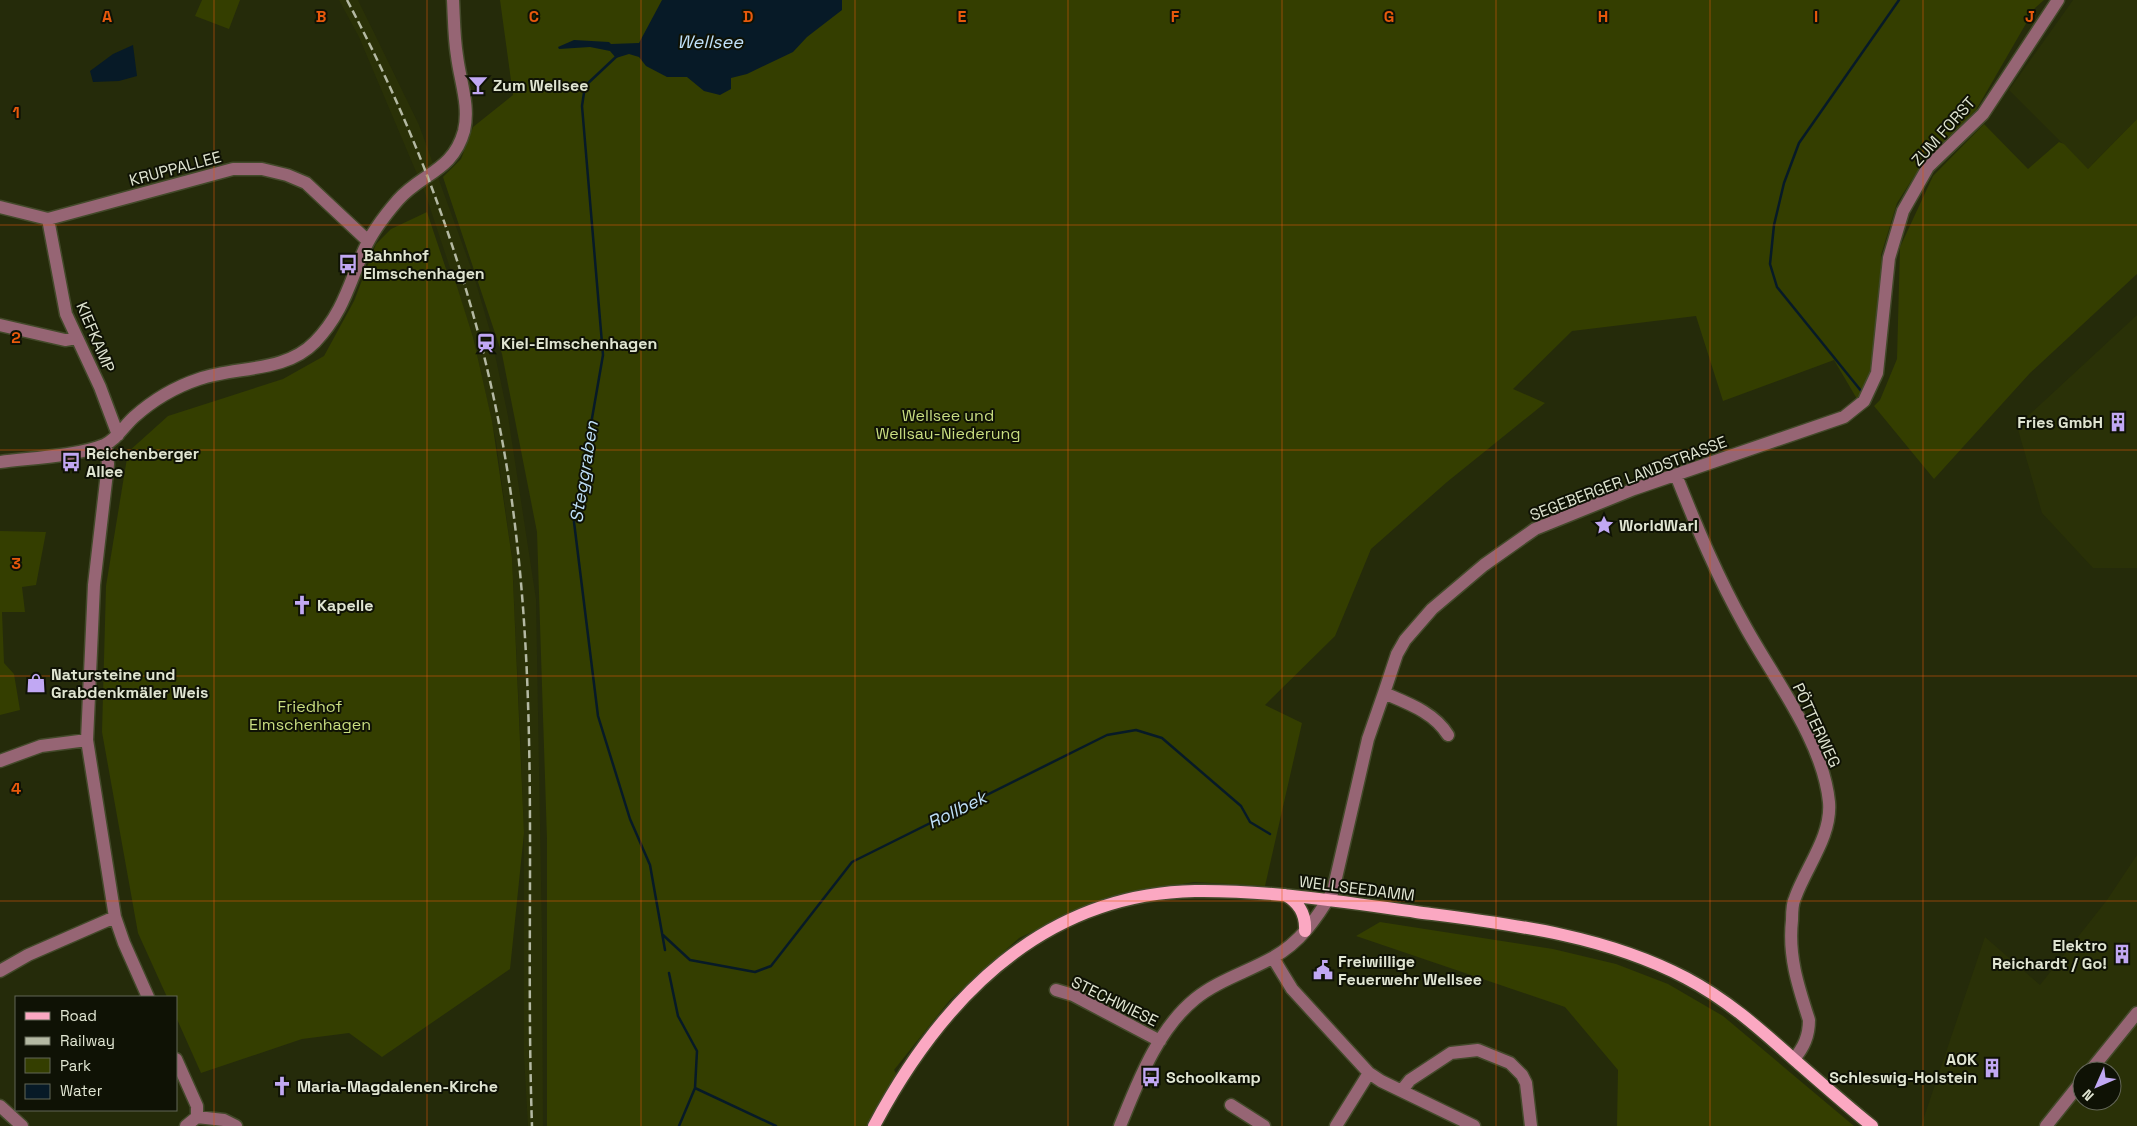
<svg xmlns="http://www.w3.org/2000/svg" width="2137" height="1126" font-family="'Space Grotesk',sans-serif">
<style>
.built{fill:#2a3107;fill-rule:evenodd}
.green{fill:#343e00}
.water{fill:#071a27}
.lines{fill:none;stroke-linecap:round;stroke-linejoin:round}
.stream{stroke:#071a27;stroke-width:2.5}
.minor-casing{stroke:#43492a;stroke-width:15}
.major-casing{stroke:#43492a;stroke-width:15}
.minor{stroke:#966574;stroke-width:12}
.major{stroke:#fba8c2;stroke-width:12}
.rail{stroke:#b4b9a3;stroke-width:2.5;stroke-dasharray:8 4;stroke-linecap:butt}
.grid{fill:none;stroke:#e8590c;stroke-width:1;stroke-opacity:0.55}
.labels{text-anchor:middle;stroke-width:4;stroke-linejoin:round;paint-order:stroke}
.poi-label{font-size:16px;font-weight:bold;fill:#e0e5d2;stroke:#0f1205;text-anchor:start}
.street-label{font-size:16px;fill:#e0e5d2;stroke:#0f1205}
.park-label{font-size:16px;fill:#c9de81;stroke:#0f1205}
.water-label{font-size:18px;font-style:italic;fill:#bfe0f8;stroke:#0f1205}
.grid-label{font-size:16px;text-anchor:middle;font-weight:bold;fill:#e8590c;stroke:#0f1205;stroke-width:4;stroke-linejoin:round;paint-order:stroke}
</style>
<rect width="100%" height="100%" fill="#252b0a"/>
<path class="built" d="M 339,0 L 358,0 L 419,125 L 474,276 L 490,331 L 508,416 L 536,599 L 542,936 L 543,1126 L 528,1126 L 524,1056 L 524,833 L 520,731 L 512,558 L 496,441 L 473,337 L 425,193 L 359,37 Z
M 2073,0 L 2137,0 L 2137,119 L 2088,169 L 2009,90 Z
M 2137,315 L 2137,568 L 2093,568 L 2042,513 L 2017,426 Z
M 2137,855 L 2137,1126 L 1921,1126 L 1985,937 L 2040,985 L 2107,900 ZM 2082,1071 L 2112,1071 L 2112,1101 L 2082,1101 Z"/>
<path class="green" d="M 202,0 L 240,0 L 229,29 L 195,16 Z
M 500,0 L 2044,0 L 2035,8 L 1976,110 L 1924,161 L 1897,203 L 1881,255 L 1884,354 L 1860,404 L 1834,360 L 1723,401 L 1696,316 L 1572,331 L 1513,389 L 1545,403 L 1447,482 L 1371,549 L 1335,636 L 1265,705 L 1302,723 L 1265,886 L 1194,882 L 1108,897 L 1019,938 L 950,1000 L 894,1070 L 897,1075 L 886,1093 L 871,1126 L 547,1126 L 547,839 L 537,532 L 502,354 L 443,177 L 461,159 L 473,127 L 513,95 Z
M 2137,119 L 2137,274 L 2030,373 L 1934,479 L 1874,406 L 1880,400 L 1897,359 L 1900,247 L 1933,176 L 1984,124 L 2028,169 L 2059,142 L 2064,144 L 2088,169 Z
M 427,212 L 448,275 L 453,274 L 473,337 L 492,421 L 512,558 L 524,833 L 510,969 L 382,1057 L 349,1033 L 302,1039 L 201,1073 L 176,1017 L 176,997 L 167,997 L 138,933 L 102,732 L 106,586 L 128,452 L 168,416 L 283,379 L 324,356 L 354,301 L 376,244 L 391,229 Z
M 0,531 L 46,532 L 36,585 L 22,587 L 25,612 L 2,612 L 4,663 L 14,674 L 20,710 L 0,715 Z
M 1380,922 L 1553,949 L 1616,964 L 1668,984 L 1723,1016 L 1854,1126 L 1617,1126 L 1618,1070 L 1565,1007 L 1356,936 Z"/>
<path class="water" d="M 662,0 L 842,0 L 842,10 L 807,37 L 793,52 L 747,74 L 731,78 L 731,89 L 720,95 L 704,91 L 687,77 L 667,77 L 646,66 L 639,57 L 629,54 L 616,58 L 610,51 L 590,47 L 559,49 L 558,47 L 574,40 L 609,42 L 611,44 L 639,43 Z
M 133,45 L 137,76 L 119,81 L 93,82 L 90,71 L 113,54 Z"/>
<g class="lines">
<path class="stream" d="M 618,55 L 585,86 L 582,106 L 603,355 L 574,522 L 598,716 L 630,819 L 650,865 L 665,950
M 1862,392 L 1777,287 L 1770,264 L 1774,225 L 1784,183 L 1799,143 L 1899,0
M 663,935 L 690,960 L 755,972 L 771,966 L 852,862 L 1107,735 L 1136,730 L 1162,738 L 1241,806 L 1250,822 L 1270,834
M 669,973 L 678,1016 L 697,1051 L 695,1088 L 679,1126
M 695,1088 L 776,1126"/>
<defs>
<path id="minor" d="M 0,207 L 48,219 L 233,169 L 262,169 L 287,175 L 306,183 L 368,241
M 48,219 L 66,314 L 100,387 L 118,435
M 0,325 L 65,340 L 76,338
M 106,445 L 108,464 L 94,585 L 87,740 L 115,917 L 124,943 L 148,997
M 0,462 C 31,458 76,456 104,445 C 116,440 124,426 134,417 C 153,400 175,387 199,379 C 236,366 285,373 315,342 C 343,313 349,284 364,250 C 372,232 385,215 398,200 C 422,173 453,171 464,131 C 470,106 460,81 457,56 C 454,38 454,19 453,0
M 1676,475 C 1697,528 1717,576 1745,626 C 1774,679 1823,741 1829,802 C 1832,836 1806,867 1795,898 C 1792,904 1792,913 1792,920 C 1788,956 1798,986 1809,1020 C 1809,1036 1804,1047 1794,1059
M 1384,693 C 1407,703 1434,712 1448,735
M 0,761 L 41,746 L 87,740
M 1273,958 L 1292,989 L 1369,1073 L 1381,1081 L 1474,1126
M 0,971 L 28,955 L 115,917
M 1056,990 L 1073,995 L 1160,1041
M 176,1059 L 197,1106 L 197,1117 L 186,1126
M 2090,1071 L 2137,1013
M 1402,1090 L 1410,1080 L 1451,1053 L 1478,1050 L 1510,1063 L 1522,1075 L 1526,1083 L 1531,1126
M 1231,1105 L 1264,1126
M 0,1106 L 22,1126
M 197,1117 L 224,1120 L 236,1126
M 1120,1126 C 1138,1082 1157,1030 1195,999 C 1217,981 1247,972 1272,958 C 1300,943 1317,918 1333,891 L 1368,739 L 1384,693 L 1397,654 L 1405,640 L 1432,609 L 1484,565 L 1535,529 L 1634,489 L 1844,417 L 1864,401 L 1877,373 L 1889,258 L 1903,211 L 1928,167 L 1983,114 L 2058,0
M 1336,1126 L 1369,1073
M 2046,1126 L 2082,1081"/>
<path id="major" d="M 1285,895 C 1300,903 1306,915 1305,931
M 874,1126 C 941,1000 1042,894 1195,891 C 1269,890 1343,902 1416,912 C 1508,924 1602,934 1686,978 C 1728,1000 1761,1030 1797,1062 C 1821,1083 1846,1105 1872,1126"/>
</defs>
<use href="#minor" class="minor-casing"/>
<use href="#major" class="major-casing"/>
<use href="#minor" class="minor"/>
<use href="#major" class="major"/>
<path class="rail" d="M 347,0 C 435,166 495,347 516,534 C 539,730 525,929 532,1126"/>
</g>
<path class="grid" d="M 214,0 L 214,1126M 427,0 L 427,1126M 641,0 L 641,1126M 855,0 L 855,1126M 1068,0 L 1068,1126M 1282,0 L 1282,1126M 1496,0 L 1496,1126M 1710,0 L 1710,1126M 1923,0 L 1923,1126M 0,225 L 2137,225M 0,450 L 2137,450M 0,676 L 2137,676M 0,901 L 2137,901"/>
<defs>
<symbol id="bar-bare" viewBox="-9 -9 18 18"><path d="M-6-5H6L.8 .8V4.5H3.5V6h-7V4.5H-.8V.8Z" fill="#c1a8f3" stroke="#0f1205" stroke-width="2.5" paint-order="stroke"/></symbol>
<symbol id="bus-bare" viewBox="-9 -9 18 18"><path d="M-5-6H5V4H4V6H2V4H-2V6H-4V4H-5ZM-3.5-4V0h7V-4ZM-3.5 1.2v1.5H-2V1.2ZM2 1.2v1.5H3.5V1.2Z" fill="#c1a8f3" stroke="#0f1205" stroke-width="2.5" paint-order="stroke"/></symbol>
<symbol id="station-bare" viewBox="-9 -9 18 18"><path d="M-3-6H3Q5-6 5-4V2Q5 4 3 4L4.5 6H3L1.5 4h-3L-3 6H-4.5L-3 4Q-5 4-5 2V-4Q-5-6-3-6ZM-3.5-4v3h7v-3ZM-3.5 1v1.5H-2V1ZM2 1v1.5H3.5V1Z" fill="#c1a8f3" stroke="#0f1205" stroke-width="2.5" paint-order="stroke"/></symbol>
<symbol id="building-bare" viewBox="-9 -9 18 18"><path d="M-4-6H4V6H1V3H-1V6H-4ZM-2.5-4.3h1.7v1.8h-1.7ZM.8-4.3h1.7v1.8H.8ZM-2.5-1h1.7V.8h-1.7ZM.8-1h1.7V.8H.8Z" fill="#c1a8f3" stroke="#0f1205" stroke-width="2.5" paint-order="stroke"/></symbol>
<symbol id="sight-bare" viewBox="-9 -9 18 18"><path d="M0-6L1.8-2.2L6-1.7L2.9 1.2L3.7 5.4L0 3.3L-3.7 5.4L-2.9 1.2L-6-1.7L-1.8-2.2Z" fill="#c1a8f3" stroke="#0f1205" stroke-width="2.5" paint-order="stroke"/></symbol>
<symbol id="church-bare" viewBox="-9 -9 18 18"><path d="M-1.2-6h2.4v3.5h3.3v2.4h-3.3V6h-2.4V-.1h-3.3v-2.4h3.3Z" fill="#c1a8f3" stroke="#0f1205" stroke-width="2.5" paint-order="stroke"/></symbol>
<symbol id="shop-bare" viewBox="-9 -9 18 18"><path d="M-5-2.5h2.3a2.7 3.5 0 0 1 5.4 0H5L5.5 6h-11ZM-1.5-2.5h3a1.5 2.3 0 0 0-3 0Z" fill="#c1a8f3" stroke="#0f1205" stroke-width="2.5" paint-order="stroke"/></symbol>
<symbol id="civic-bare" viewBox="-9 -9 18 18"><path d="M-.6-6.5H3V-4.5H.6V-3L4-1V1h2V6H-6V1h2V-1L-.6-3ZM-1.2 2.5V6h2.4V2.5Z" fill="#c1a8f3" stroke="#0f1205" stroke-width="2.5" paint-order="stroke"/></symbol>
</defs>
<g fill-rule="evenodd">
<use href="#bar-bare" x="464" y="71" width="28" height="28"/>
<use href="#bus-bare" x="334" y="250" width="28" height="28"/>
<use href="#station-bare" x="472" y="329" width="28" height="28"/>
<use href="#building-bare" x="2104" y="408" width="28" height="28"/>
<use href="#bus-bare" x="57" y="448" width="28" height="28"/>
<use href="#sight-bare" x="1590" y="511" width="28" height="28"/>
<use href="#church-bare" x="288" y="591" width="28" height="28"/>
<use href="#shop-bare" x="22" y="669" width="28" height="28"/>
<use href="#building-bare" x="2108" y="940" width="28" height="28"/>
<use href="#civic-bare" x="1309" y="956" width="28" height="28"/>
<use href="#building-bare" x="1978" y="1054" width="28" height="28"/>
<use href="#bus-bare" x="1137" y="1063" width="28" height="28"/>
<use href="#church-bare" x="268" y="1072" width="28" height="28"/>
</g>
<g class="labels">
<g class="poi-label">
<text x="493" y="91">Zum Wellsee</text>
<text x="363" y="261">Bahnhof<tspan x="363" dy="18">Elmschenhagen</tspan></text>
<text x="501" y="349">Kiel-Elmschenhagen</text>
<text x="2103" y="428" text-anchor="end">Fries GmbH</text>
<text x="86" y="459">Reichenberger<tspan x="86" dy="18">Allee</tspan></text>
<text x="1619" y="531">WorldWarI</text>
<text x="317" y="611">Kapelle</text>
<text x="51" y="680">Natursteine und<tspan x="51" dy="18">Grabdenkmäler Weis</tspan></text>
<text x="2107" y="951" text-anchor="end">Elektro<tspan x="2107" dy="18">Reichardt / Go!</tspan></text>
<text x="1338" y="967">Freiwillige<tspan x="1338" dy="18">Feuerwehr Wellsee</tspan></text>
<text x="1977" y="1065" text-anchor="end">AOK<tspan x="1977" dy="18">Schleswig-Holstein</tspan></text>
<text x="1166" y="1083">Schoolkamp</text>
<text x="297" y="1092">Maria-Magdalenen-Kirche</text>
</g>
<g class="street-label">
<text transform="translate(1943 131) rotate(-48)" y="6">ZUM FORST</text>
<text transform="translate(175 168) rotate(-15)" y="6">KRUPPALLEE</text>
<text transform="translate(96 337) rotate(67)" y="6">KIEFKAMP</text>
<text transform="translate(1628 478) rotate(-21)" y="6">SEGEBERGER LANDSTRASSE</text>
<text transform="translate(1817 725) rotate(65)" y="6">PÖTTERWEG</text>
<text transform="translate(1357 888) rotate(7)" y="6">WELLSEEDAMM</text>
<text transform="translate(1115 1001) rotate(26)" y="6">STECHWIESE</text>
</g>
<g class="park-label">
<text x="948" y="421">Wellsee und<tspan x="948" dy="18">Wellsau-Niederung</tspan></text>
<text x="310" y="712">Friedhof<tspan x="310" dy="18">Elmschenhagen</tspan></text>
</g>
<g class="water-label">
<text x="710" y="48">Wellsee</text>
<text transform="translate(584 472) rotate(-81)" y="6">Steggraben</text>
<text transform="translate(957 810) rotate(-26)" y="6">Rollbek</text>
</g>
</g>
<g class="grid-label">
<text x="107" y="22">A</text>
<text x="321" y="22">B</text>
<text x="534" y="22">C</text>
<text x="748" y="22">D</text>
<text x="962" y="22">E</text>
<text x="1175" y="22">F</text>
<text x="1389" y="22">G</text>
<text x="1603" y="22">H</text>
<text x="1816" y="22">I</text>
<text x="2030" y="22">J</text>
<text x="16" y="118">1</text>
<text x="16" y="343">2</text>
<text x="16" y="569">3</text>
<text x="16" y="794">4</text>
</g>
<rect x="15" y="996" width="162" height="115" fill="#0f1205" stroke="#636657"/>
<rect x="25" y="1012" width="25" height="8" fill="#fba8c2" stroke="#636657"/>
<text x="60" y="1021" font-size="15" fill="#e0e5d2">Road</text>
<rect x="25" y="1037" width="25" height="8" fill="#b4b9a3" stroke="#636657"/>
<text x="60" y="1046" font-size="15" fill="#e0e5d2">Railway</text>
<rect x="25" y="1058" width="25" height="15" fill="#343e00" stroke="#636657"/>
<text x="60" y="1071" font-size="15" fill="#e0e5d2">Park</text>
<rect x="25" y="1084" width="25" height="15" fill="#071a27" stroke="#636657"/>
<text x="60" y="1096" font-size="15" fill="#e0e5d2">Water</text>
<g transform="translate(2097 1086) rotate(225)"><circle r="24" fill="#0f1205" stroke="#636657"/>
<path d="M0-4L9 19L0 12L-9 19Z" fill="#c1a8f3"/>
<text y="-8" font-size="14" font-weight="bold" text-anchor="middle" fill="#e0e5d2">N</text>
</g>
</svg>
